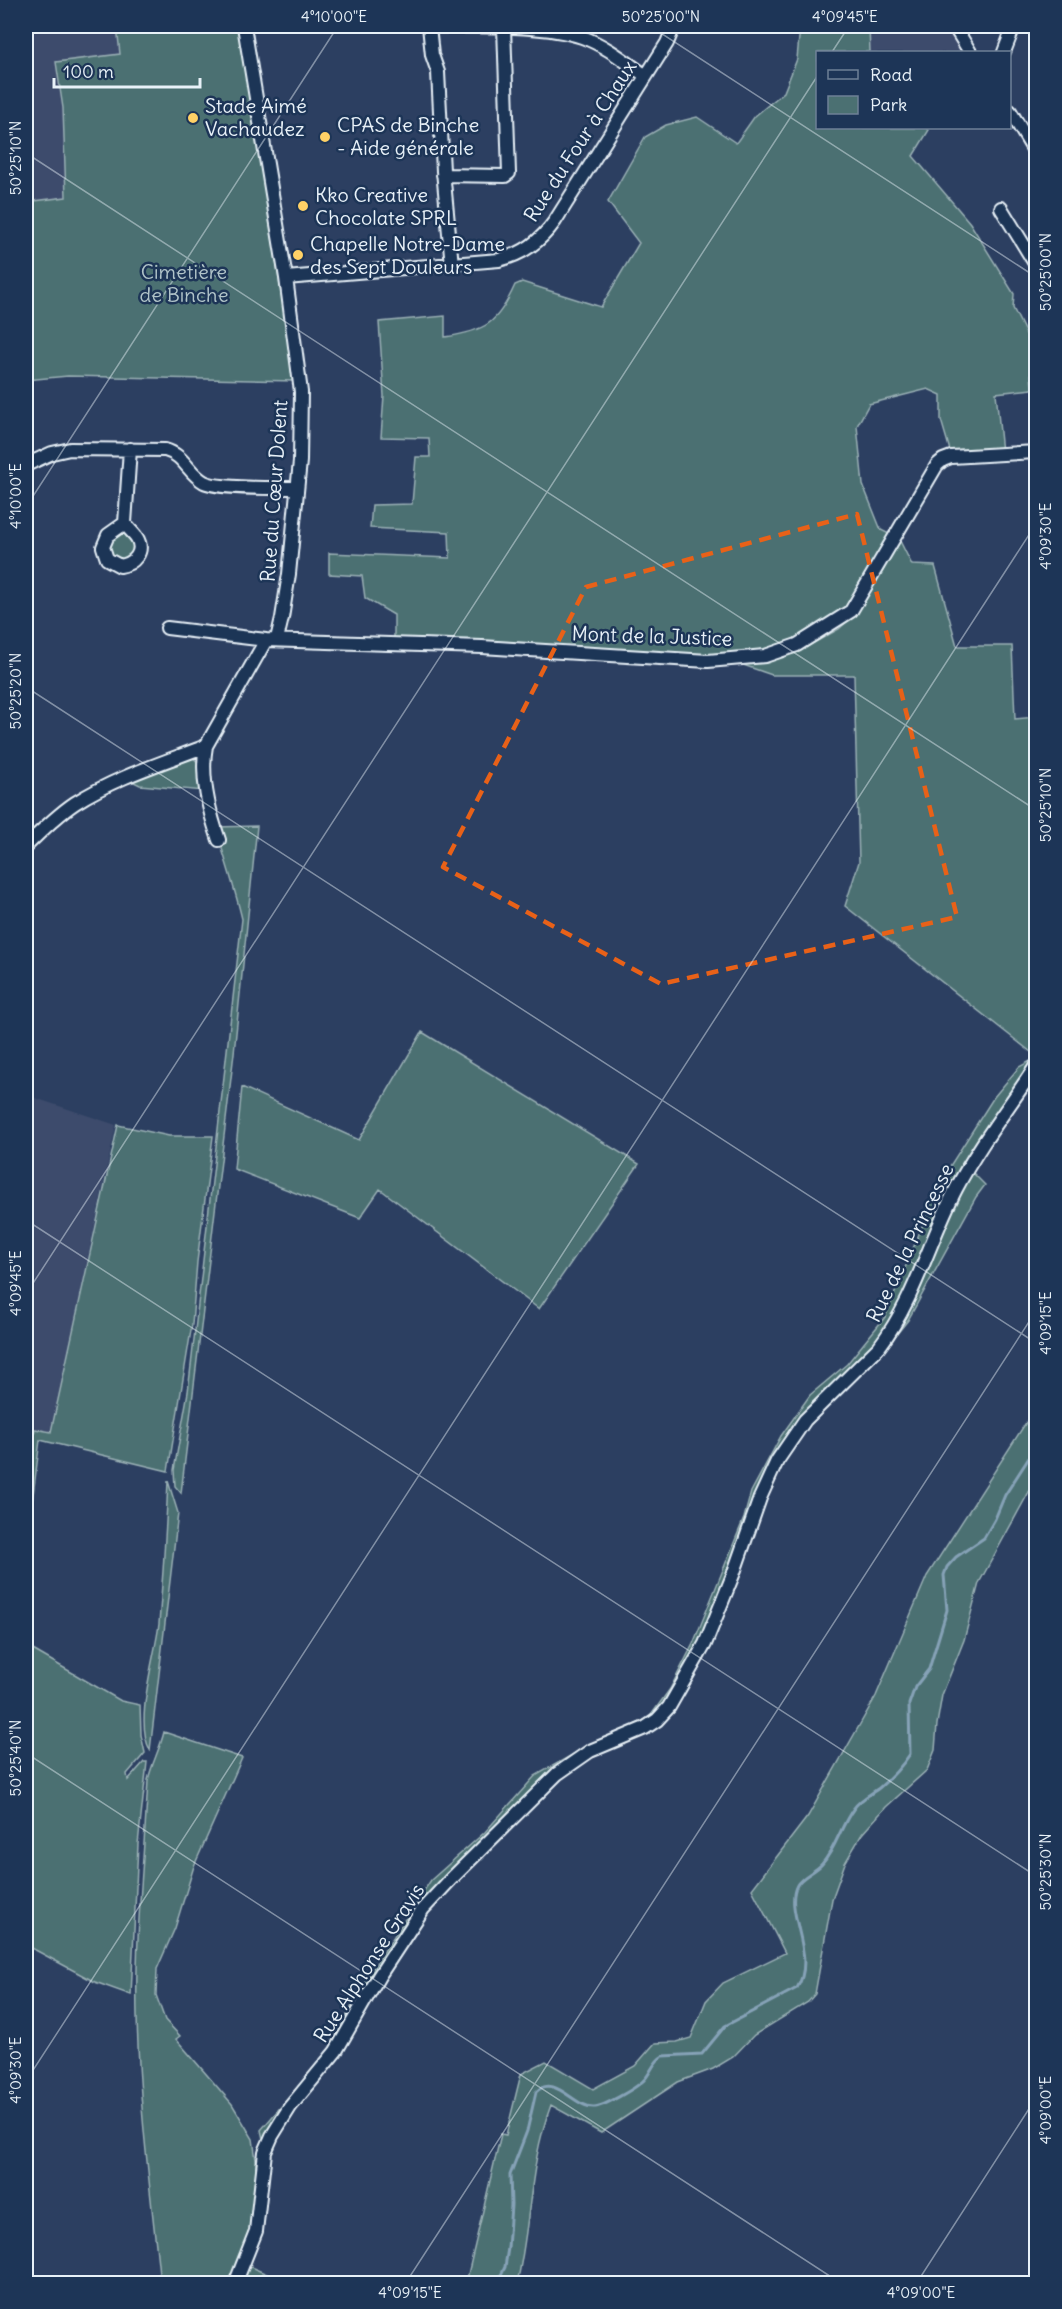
<svg xmlns="http://www.w3.org/2000/svg" width="1062" height="2309" font-family="Delius,sans-serif">
<style>
.built{fill:#3e4b6c}
.green{fill:#4b7072;stroke:#9ab0b5;stroke-width:1.5}
.lines{fill:none;stroke-linecap:round;stroke-linejoin:round}
.stream{stroke:#86a2b7;stroke-width:3}
.minor-casing{stroke:#e8f1f8;stroke-width:16}
.minor{stroke:#1d3557;stroke-width:12}
.marked{fill:none;stroke:#e86118;stroke-width:4.5;stroke-dasharray:12 8;stroke-linejoin:round}
.ticks{fill:none;stroke:#e8f1f8;stroke-width:1.5;stroke-opacity:0.45}
.poi-dot{fill:#ffd166;stroke:#1d3557;stroke-width:2}
.labels{text-anchor:middle;stroke-width:5;stroke-linejoin:round;paint-order:stroke}
.poi-label{font-size:20px;fill:#e8f1f8;stroke:#1d3557;text-anchor:start}
.street-label{font-size:20px;fill:#e8f1f8;stroke:#1d3557}
.park-label{font-size:20px;fill:#b1c4c9;stroke:#1d3557}
.neatline{fill:none;stroke:#e8f1f8;stroke-width:2}
.ticks-label{font-size:15px;text-anchor:middle;fill:#e8f1f8}
</style>
<rect width="100%" height="100%" fill="#2c3f61"/>
<filter id="ink" filterUnits="userSpaceOnUse"><feTurbulence type="fractalNoise" baseFrequency=".0167" numOctaves="2"/><feDisplacementMap in="SourceGraphic" scale="12" xChannelSelector="R" yChannelSelector="G"/><feConvolveMatrix kernelMatrix="1 2 1 2 8 2 1 2 1" color-interpolation-filters="sRGB"/></filter>
<g filter="url(#ink)">
<path class="built" d="M 26,26 L 117,26 L 121,54 L 56,62 L 63,108 L 66,197 L 26,201 Z
M 906,26 L 950,26 L 965,52 L 870,52 L 869,28 Z
M 26,1095 L 116,1125 L 51,1433 L 35,1429 L 29,1460 L 26,1460 Z"/>
<path class="green" d="M 117,26 L 239,26 L 295,381 L 68,376 L 26,380 L 26,202 L 66,197 L 63,108 L 56,62 L 120,54 Z
M 800,27 L 869,28 L 870,52 L 818,52 L 818,128 L 926,128 L 929,130 L 913,156 L 970,223 L 1014,294 L 1013,308 L 1029,340 L 1032,389 L 996,393 L 1002,452 L 951,454 L 941,420 L 941,395 L 928,389 L 869,404 L 857,426 L 863,485 L 881,530 L 899,539 L 912,565 L 935,566 L 957,646 L 1012,646 L 1015,719 L 1036,717 L 1036,1056 L 845,906 L 859,862 L 854,675 L 772,675 L 743,665 L 796,653 L 839,629 L 857,613 L 858,601 L 810,635 L 769,653 L 731,657 L 394,641 L 394,615 L 365,598 L 362,576 L 329,574 L 329,553 L 450,558 L 449,532 L 370,528 L 372,505 L 412,504 L 416,457 L 430,457 L 429,438 L 381,437 L 384,396 L 379,322 L 445,316 L 445,337 C 486,331 498,323 515,285 L 522,282 L 601,307 L 639,243 L 608,202 L 645,137 L 666,125 L 697,117 L 736,143 L 755,116 L 784,92 L 797,59 Z
M 120,531 L 126,532 L 136,542 L 133,556 L 120,561 L 109,554 L 108,540 Z
M 193,758 L 200,764 L 204,791 L 140,785 L 130,780 Z
M 257,826 L 234,1053 L 181,1493 L 175,1486 L 174,1470 L 188,1392 L 242,919 C 235,888 224,858 216,827 Z
M 422,1032 L 639,1164 L 539,1309 L 380,1189 L 360,1218 L 234,1169 L 242,1087 L 359,1140 Z
M 1036,1058 L 961,1173 L 933,1224 L 889,1329 L 800,1421 L 705,1635 L 676,1692 L 655,1718 L 629,1732 L 579,1751 L 514,1810 L 432,1893 L 339,2041 L 263,2139 L 261,2130 L 327,2053 L 369,1974 L 431,1880 L 485,1832 L 535,1776 L 579,1751 L 649,1718 L 670,1689 L 693,1644 L 744,1518 L 751,1492 L 781,1436 L 810,1395 L 847,1364 L 885,1317 L 941,1180 L 994,1097 L 1019,1067 Z
M 118,1125 L 169,1136 L 213,1136 L 197,1262 L 192,1324 L 168,1471 L 40,1440 L 26,1550 L 26,1460 L 30,1460 L 35,1429 L 51,1432 Z
M 970,1170 L 985,1185 L 976,1197 L 908,1320 L 884,1350 L 859,1374 L 876,1354 Z
M 1036,1407 L 1036,1479 L 979,1583 L 964,1640 L 942,1695 L 937,1724 L 935,1750 L 927,1770 L 886,1807 L 862,1834 L 845,1863 L 832,1899 L 815,1994 L 808,2002 L 754,2035 L 733,2057 L 713,2069 L 678,2082 L 601,2133 L 551,2105 C 529,2163 531,2224 517,2283 L 466,2283 L 501,2134 L 506,2135 L 521,2074 L 546,2061 L 593,2089 L 635,2066 L 655,2043 L 677,2042 L 691,2038 L 706,2001 L 723,1983 L 785,1953 L 752,1889 L 808,1816 L 876,1696 L 927,1576 Z
M 168,1481 L 178,1513 L 150,1750 C 134,1721 155,1658 159,1624 C 163,1576 166,1528 168,1481 Z
M 26,1646 L 121,1701 L 140,1705 L 141,1735 L 145,1753 L 127,1774 L 128,1780 L 144,1762 L 147,1762 L 138,1844 L 131,1995 L 95,1982 L 26,1945 Z
M 164,1732 L 242,1758 L 194,1866 L 175,1928 L 157,1969 L 156,1995 L 165,2020 L 180,2036 L 176,2039 L 232,2104 L 253,2139 L 256,2160 L 256,2197 L 253,2228 L 230,2283 L 160,2283 C 151,2195 139,2106 137,2016 C 135,1937 144,1859 148,1780 C 152,1763 160,1749 164,1732 Z
M 246,2265 L 287,2283 L 238,2284 Z"/>
<g class="lines">
<path class="stream" d="M 497,2284 L 505,2267 L 508,2248 L 511,2205 L 510,2175 L 527,2131 L 536,2092 C 555,2073 574,2108 594,2107 C 603,2107 636,2088 643,2081 C 651,2074 653,2061 663,2056 L 702,2054 L 725,2026 L 797,1988 C 818,1955 783,1911 797,1885 C 802,1876 815,1872 822,1864 C 836,1848 841,1825 854,1808 C 859,1800 871,1794 879,1788 C 890,1779 902,1766 910,1754 L 909,1704 L 915,1687 L 929,1669 L 947,1610 L 944,1575 L 947,1567 L 956,1557 L 984,1538 L 995,1519 L 1005,1495 L 1036,1447"/>
<defs>
<path id="minor" d="M 244,26 L 286,278 L 301,392 L 300,461 L 289,574 L 282,618 L 277,639
M 429,26 L 432,55 L 438,72 L 443,171 L 452,265
M 429,26 C 473,27 541,23 582,37 C 605,45 626,62 646,76
M 954,26 L 970,52
M 1004,52 L 1014,26
M 1010,111 L 1036,154
M 443,175 L 505,176 L 509,173 L 504,27
M 1001,208 L 1036,265
M 286,278 L 499,260 C 523,254 540,242 555,221 L 667,43 L 674,26
M 26,465 L 52,453 L 70,449 L 165,450 C 184,455 188,473 204,482 C 217,489 279,488 297,488
M 125,523 L 108,535 L 103,547 L 107,559 L 120,566 C 134,564 145,552 137,538 C 134,533 128,529 125,523 L 130,449
M 167,628 L 266,640 L 482,647 L 708,661 L 765,656 L 797,645 L 851,611 L 937,465 L 943,460 L 951,457 L 1036,452
M 219,840 C 209,811 200,777 206,746 L 266,640
M 26,846 C 41,831 57,815 75,803 C 114,778 162,763 206,746
M 235,2284 L 256,2231 L 265,2152 L 272,2136 L 290,2107 L 336,2051 L 379,1976 L 423,1909 L 451,1879 L 557,1774 L 590,1751 L 645,1728 L 657,1720 L 669,1707 L 705,1644 L 733,1575 L 760,1498 L 777,1461 L 805,1420 L 879,1347 C 915,1300 929,1241 956,1189 C 979,1145 1009,1107 1036,1066"/>
</defs>
<use href="#minor" class="minor-casing"/>
<use href="#minor" class="minor"/>
</g>
</g>
<path class="marked" d="M 857,514 L 957,917 L 661,984 L 443,867 L 586,587 Z"/>
<path class="ticks" d="M 650,26 L 1036,277M 832,52 L 849,26M 26,153 L 1036,810M 26,507 L 338,26M 26,687 L 1036,1343M 26,1220 L 1036,1876M 26,1294 L 818,75M 26,1753 L 842,2284M 26,2081 L 1036,524M 405,2284 L 1036,1311M 916,2284 L 1036,2098"/>
<g class="poi-dot">
<circle cx="193" cy="118" r="6"/>
<circle cx="325" cy="137" r="6"/>
<circle cx="303" cy="206" r="6"/>
<circle cx="298" cy="255" r="6"/>
</g>
<g class="labels">
<g class="poi-label">
<text x="205" y="113">Stade Aimé<tspan x="205" dy="23">Vachaudez</tspan></text>
<text x="337" y="132">CPAS de Binche<tspan x="337" dy="23">- Aide générale</tspan></text>
<text x="315" y="202">Kko Creative<tspan x="315" dy="23">Chocolate SPRL</tspan></text>
<text x="310" y="251">Chapelle Notre-Dame<tspan x="310" dy="23">des Sept Douleurs</tspan></text>
</g>
<g class="street-label">
<text transform="translate(580 141) rotate(-57)" y="7">Rue du Four à Chaux</text>
<text transform="translate(274 491) rotate(-86)" y="7">Rue du Cœur Dolent</text>
<text transform="translate(652 636) rotate(2)" y="7">Mont de la Justice</text>
<text transform="translate(910 1243) rotate(-64)" y="7">Rue de la Princesse</text>
<text transform="translate(369 1963) rotate(-57)" y="7">Rue Alphonse Gravis</text>
</g>
<g class="park-label">
<text x="184" y="279">Cimetière<tspan x="184" dy="23">de Binche</tspan></text>
</g>
</g>
<rect width="1062" height="2309" fill="none" stroke="#1d3557" stroke-width="66"/>
<rect x="816" y="51" width="195" height="78" fill="#1d3557" stroke="#6e8097" stroke-width="1.5"/>
<rect x="828" y="70" width="30" height="9" fill="#1d3557" stroke="#6e8097" stroke-width="1.5"/>
<text x="870" y="81" font-size="18" fill="#e8f1f8">Road</text>
<rect x="828" y="96" width="30" height="18" fill="#4b7072" stroke="#6e8097" stroke-width="1.5"/>
<text x="870" y="111" font-size="18" fill="#e8f1f8">Park</text>
<path d="M54 78v9h146v-9" fill="none" stroke="#e8f1f8" stroke-width="3"/>
<text x="63" y="78" font-size="18" fill="#e8f1f8" stroke="#1d3557" stroke-width="4.5" paint-order="stroke">100 m</text>
<rect x="33" y="33" width="996" height="2243" class="neatline"/>
<g class="ticks-label">
<text x="334" y="22">4°10'00"E</text>
<text x="661" y="22">50°25'00"N</text>
<text x="845" y="22">4°09'45"E</text>
<text transform="translate(16 158) rotate(-90)" y="5">50°25'10"N</text>
<text transform="translate(1046 272) rotate(-90)" y="5">50°25'00"N</text>
<text transform="translate(16 496) rotate(-90)" y="5">4°10'00"E</text>
<text transform="translate(1046 536) rotate(-90)" y="5">4°09'30"E</text>
<text transform="translate(16 691) rotate(-90)" y="5">50°25'20"N</text>
<text transform="translate(1046 805) rotate(-90)" y="5">50°25'10"N</text>
<text transform="translate(16 1283) rotate(-90)" y="5">4°09'45"E</text>
<text transform="translate(1046 1323) rotate(-90)" y="5">4°09'15"E</text>
<text transform="translate(16 1758) rotate(-90)" y="5">50°25'40"N</text>
<text transform="translate(1046 1872) rotate(-90)" y="5">50°25'30"N</text>
<text transform="translate(16 2070) rotate(-90)" y="5">4°09'30"E</text>
<text transform="translate(1046 2110) rotate(-90)" y="5">4°09'00"E</text>
<text x="410" y="2298">4°09'15"E</text>
<text x="921" y="2298">4°09'00"E</text>
</g>
</svg>
